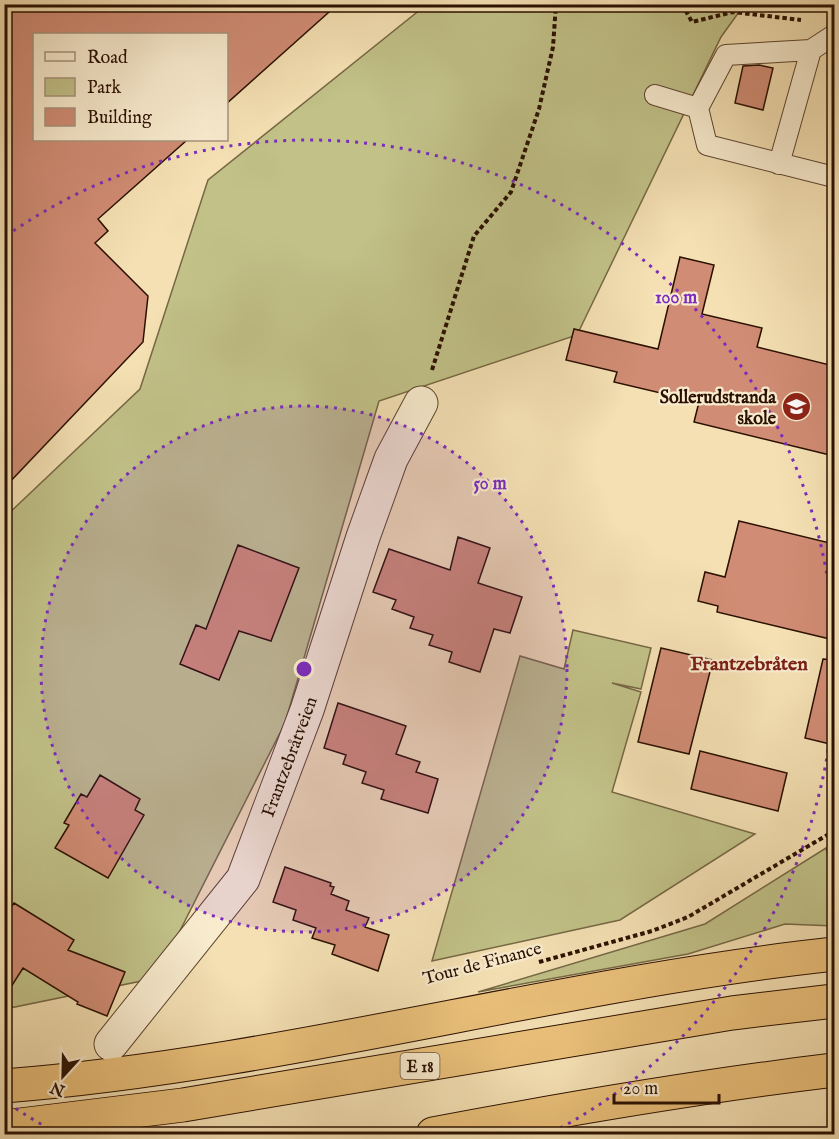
<svg xmlns="http://www.w3.org/2000/svg" width="839" height="1139" font-family="'IM FELL English',serif">
<style>
.green{fill:#c1c188;stroke:#766844;stroke-width:1.5}
.building{fill:#d08c74;stroke:#2a1001;stroke-width:1.5}
.lines{fill:none;stroke-linecap:round;stroke-linejoin:round}
.lane-casing{stroke:#5c442e;stroke-width:22}
.street-casing{stroke:#5c442e;stroke-width:35}
.highway-casing{stroke:#2a1001;stroke-width:35}
.path{stroke:#2a1001;stroke-width:4;stroke-dasharray:4.5 3;stroke-linecap:butt}
.lane{stroke:#f8ebce;stroke-width:20}
.street{stroke:#f8ebce;stroke-width:33}
.highway{stroke:#eac07a;stroke-width:33}
.ring{fill:none;stroke:#7b2cbf;stroke-width:3;stroke-dasharray:3 6}
.labels{text-anchor:middle;stroke-width:4.5;stroke-linejoin:round;paint-order:stroke}
.shield{fill:#f8ebce;stroke:#68523e;stroke-width:1.5}
.shield-label{font-size:16px;font-weight:bold;fill:#2a1001}
.poi-label{font-size:18px;font-weight:bold;fill:#2a1001;stroke:#f8ebce;text-anchor:end}
.street-label{font-size:18px;fill:#2a1001;stroke:#f8ebce}
.neighbourhood-label{font-size:20px;font-weight:bold;fill:#7a1f14;stroke:#f8ebce}
.centre{fill:#7b2cbf;stroke:#f8ebce;stroke-width:3}
.ring-label{font-size:18px;text-anchor:middle;font-weight:bold;fill:#7b2cbf;stroke:#f8ebce;stroke-width:4.5;stroke-linejoin:round;paint-order:stroke}
</style>
<rect width="100%" height="100%" fill="#f4e0b3"/>
<filter id="stains"><feTurbulence type="fractalNoise" baseFrequency=".00333" numOctaves="4"/><feColorMatrix values="0 0 0 0 .2 0 0 0 0 .09 0 0 0 0 .02 0 0 0 .5 -.17"/></filter>
<radialGradient id="worn" r=".72"><stop offset=".6" stop-color="#630" stop-opacity="0"/><stop offset="1" stop-color="#630" stop-opacity=".3"/></radialGradient>
<path class="green" d="M 426,5 L 744,5 L 721,37 L 577,335 L 379,401 L 285,723 L 156,978 L 5,1009 L 5,517 L 140,389 L 208,180 Z
M 573,630 L 651,648 L 641,689 L 612,683 L 641,692 L 612,792 L 755,834 L 620,920 L 432,961 L 520,656 L 564,669 Z
M 826,848 L 834,878 L 834,926 L 785,924 L 688,954 L 478,992 L 705,924 Z"/>
<path class="building" d="M 4,4 L 338,4 L 226,104 L 226,34 L 34,34 L 34,140 L 187,140 L 98,219 L 108,231 L 95,243 L 148,296 L 143,342 L 4,488 Z
M 759,65 L 773,68 L 763,110 L 735,103 L 743,66 Z
M 680,257 L 714,265 L 702,314 L 762,328 L 757,347 L 834,366 L 834,456 L 694,422 L 699,402 L 614,382 L 617,372 L 566,360 L 574,329 L 658,349 Z
M 739,521 L 834,544 L 834,640 L 717,612 L 718,606 L 698,601 L 705,572 L 725,577 Z
M 458,537 L 490,548 L 478,583 L 522,597 L 510,633 L 494,629 L 480,672 L 449,662 L 452,652 L 429,645 L 433,635 L 410,628 L 414,617 L 392,609 L 396,600 L 373,592 L 389,549 L 450,570 Z
M 238,545 L 299,568 L 271,641 L 239,631 L 219,680 L 180,664 L 196,625 L 206,629 Z
M 661,648 L 713,660 L 689,754 L 638,742 Z
M 823,659 L 834,660 L 834,745 L 805,738 Z
M 338,703 L 406,726 L 396,754 L 420,762 L 416,772 L 438,779 L 428,813 L 381,799 L 384,790 L 362,783 L 366,772 L 343,764 L 346,755 L 324,748 Z
M 700,751 L 787,773 L 778,811 L 691,789 Z
M 100,775 L 140,799 L 135,810 L 144,815 L 108,878 L 55,848 L 69,825 L 64,823 L 81,794 L 87,797 Z
M 285,867 L 331,883 L 330,886 L 334,887 L 331,894 L 349,901 L 346,910 L 369,918 L 365,927 L 389,935 L 378,971 L 332,954 L 335,945 L 312,938 L 316,928 L 293,920 L 296,910 L 273,902 Z
M 14,903 L 74,940 L 68,950 L 125,972 L 107,1016 L 77,1004 L 78,1002 L 23,968 L 4,998 L 4,917 Z"/>
<g class="lines">
<defs>
<path id="lane" d="M 811,50 L 834,35
M 655,95 L 698,108 L 707,145 L 834,177
M 698,108 L 726,55 L 811,50 L 779,164"/>
<g id="street">
<path id="s1" d="M 111,1044 L 243,879 L 307,710 L 363,537 L 391,459 L 421,403"/>
</g>
<path id="highway" d="M 4,1086 C 284,1064 556,984 834,954
M 4,1127 L 183,1105 L 732,1013 L 834,1001
M 433,1134 C 566,1109 700,1086 834,1070"/>
</defs>
<use href="#lane" class="lane-casing"/>
<use href="#street" class="street-casing"/>
<use href="#highway" class="highway-casing"/>
<path class="path" d="M 682,4 L 692,22 L 733,12 L 801,20
M 724,4 L 732,11
M 432,370 L 474,236 L 511,192 L 539,109 L 553,47 L 556,4
M 539,962 L 652,931 L 688,917 L 834,831"/>
<use href="#lane" class="lane"/>
<use href="#street" class="street"/>
<use href="#highway" class="highway"/>
</g>
<circle cx="304" cy="669" r="263" fill="#7b2cbf" fill-opacity=".12"/>
<g class="ring">
<circle cx="304" cy="669" r="263"/>
<path d="M57 1133A526 526 0 0 1 6 1102M6 236A526 526 0 1 1 551 1133"/>
</g>
<defs>
<symbol id="school-disc" viewBox="-11 -11 22 22"><circle r="9.5" fill="#8f2418" stroke="#f8ebce"/><path d="M0-5L7-2L0 1L-7-2ZM-4 1L0 2.5L4 1V4Q0 6-4 4Z" fill="#fff"/></symbol>
</defs>
<g fill-rule="evenodd">
<use href="#school-disc" x="780" y="390" width="33" height="33"/>
</g>
<g class="labels">
<rect class="shield" x="400.5" y="1053" width="39" height="26" rx="4.5"/>
<g class="shield-label">
<text x="420" y="1072">E 18</text>
</g>
<g class="poi-label">
<text x="776" y="403">Sollerudstranda<tspan x="776" dy="21">skole</tspan></text>
</g>
<g class="street-label">
<text dy="6" stroke="none"><textPath href="#s1" startOffset="342">Frantzebråtveien</textPath></text>
<text transform="translate(482 963) rotate(-15)" y="6">Tour de Finance</text>
</g>
<g class="neighbourhood-label">
<text x="749" y="670">Frantzebråten</text>
</g>
</g>
<circle cx="304" cy="669" r="9" class="centre"/>
<g class="ring-label">
<text x="676" y="303">100 m</text>
<text x="490" y="489">50 m</text>
</g>
<rect width="839" height="1139" fill="none" stroke="#f4e0b3" stroke-width="24"/>
<rect x="6" y="6" width="827" height="1127" fill="none" stroke="#2a1001" stroke-width="3"/>
<rect x="12" y="12" width="815" height="1115" fill="none" stroke="#2a1001" stroke-width="1.5"/>
<rect x="33" y="33" width="195" height="108" fill="#f8ebce" stroke="#a6937c" stroke-width="1.5"/>
<rect x="45" y="52" width="30" height="9" fill="#f8ebce" stroke="#a6937c" stroke-width="1.5"/>
<text x="87" y="63" font-size="18" fill="#2a1001">Road</text>
<rect x="45" y="78" width="30" height="18" fill="#c1c188" stroke="#a6937c" stroke-width="1.5"/>
<text x="87" y="93" font-size="18" fill="#2a1001">Park</text>
<rect x="45" y="108" width="30" height="18" fill="#d08c74" stroke="#a6937c" stroke-width="1.5"/>
<text x="87" y="123" font-size="18" fill="#2a1001">Building</text>
<g transform="translate(63 1076) rotate(202)" stroke="#f8ebce" stroke-width="4.5" paint-order="stroke">
<path d="M0-4.5L10 22L0 15L-10 22Z" fill="#2a1001"/>
<text y="-9" font-size="16" font-weight="bold" text-anchor="middle" fill="#2a1001">N</text>
</g>
<path d="M614 1094v9h105v-9" fill="none" stroke="#2a1001" stroke-width="3"/>
<text x="623" y="1094" font-size="18" fill="#2a1001" stroke="#f8ebce" stroke-width="4.5" paint-order="stroke">20 m</text>
<rect width="100%" height="100%" filter="url(#stains)"/>
<rect width="100%" height="100%" fill="url(#worn)"/>
</svg>
